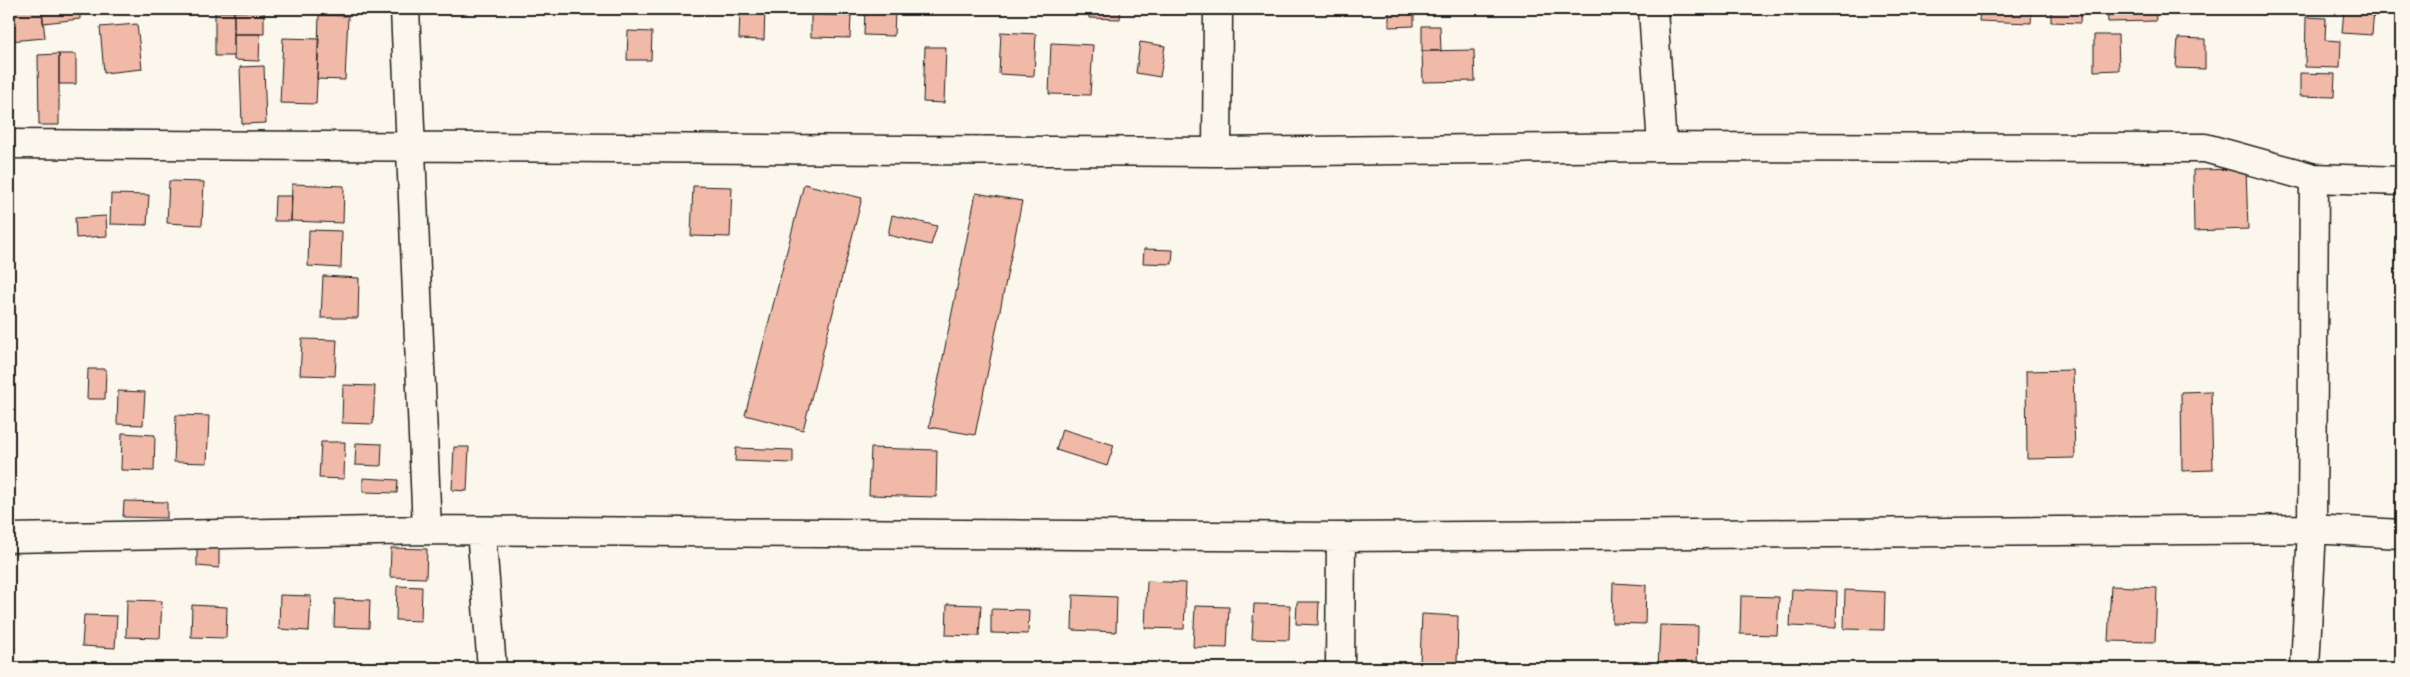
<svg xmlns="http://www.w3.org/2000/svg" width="2410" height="677" font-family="Pangolin,sans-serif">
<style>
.building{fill:#f1b9a7;stroke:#1c1c1c}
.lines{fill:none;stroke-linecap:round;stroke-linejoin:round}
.minor-casing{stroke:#1c1c1c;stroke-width:31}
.minor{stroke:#fbf7ec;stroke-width:28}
</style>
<rect width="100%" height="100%" fill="#fbf7ec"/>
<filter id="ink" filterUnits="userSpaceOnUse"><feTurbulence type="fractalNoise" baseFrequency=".02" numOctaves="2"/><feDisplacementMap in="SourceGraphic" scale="10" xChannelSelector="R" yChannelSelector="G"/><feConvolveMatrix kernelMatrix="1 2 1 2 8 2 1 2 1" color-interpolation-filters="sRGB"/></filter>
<g filter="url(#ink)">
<path class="building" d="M 9,9 L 42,9 L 45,38 L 9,41 Z
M 42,9 L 80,9 L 80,19 L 43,23 Z
M 740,9 L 765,9 L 764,40 L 739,39 Z
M 810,9 L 838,9 L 838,11 Z
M 865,9 L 895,9 L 894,36 L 864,35 Z
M 1089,9 L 1121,9 L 1120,19 L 1089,18 Z
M 1389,9 L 1414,9 L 1414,26 L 1389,27 Z
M 1980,9 L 2032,9 L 2031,23 L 1979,21 Z
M 2051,9 L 2081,9 L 2080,23 L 2051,22 Z
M 2107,9 L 2155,9 L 2156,21 L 2108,22 Z
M 2222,9 L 2266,9 L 2266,14 L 2222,12 Z
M 2344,9 L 2374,10 L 2372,35 L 2342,33 Z
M 264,11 L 264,34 L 234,34 L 234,12 Z
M 215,12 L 234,12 L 234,56 L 215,56 Z
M 811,14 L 851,16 L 850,38 L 811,37 Z
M 319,15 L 348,16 L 345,80 L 317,79 Z
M 2306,17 L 2326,18 L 2325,40 L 2341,41 L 2340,68 L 2305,67 Z
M 137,24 L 142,69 L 104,73 L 100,27 Z
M 1422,26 L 1440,26 L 1441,51 L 1422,51 Z
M 628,31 L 652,32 L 651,60 L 627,60 Z
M 1001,32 L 1036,34 L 1034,76 L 999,74 Z
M 234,34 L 260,34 L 259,61 L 234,60 Z
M 2094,35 L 2118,35 L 2119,70 L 2094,71 Z
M 283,38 L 319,39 L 316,104 L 280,103 Z
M 2178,38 L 2205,39 L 2205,69 L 2176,68 Z
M 1140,42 L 1165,46 L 1160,77 L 1136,73 Z
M 1051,43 L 1093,45 L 1090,95 L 1049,94 Z
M 925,47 L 946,47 L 944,103 L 923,102 Z
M 1474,50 L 1475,81 L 1423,82 L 1422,51 Z
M 59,54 L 76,54 L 76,84 L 59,84 Z
M 59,54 L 59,125 L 39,125 L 38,55 Z
M 264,66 L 266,123 L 242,124 L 240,67 Z
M 2300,73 L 2335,74 L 2334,97 L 2300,96 Z
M 2246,169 L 2248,229 L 2194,231 L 2193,170 Z
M 169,181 L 204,182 L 202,225 L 167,223 Z
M 292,184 L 344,186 L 343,223 L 291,221 Z
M 804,184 L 862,198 L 803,430 L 745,415 Z
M 693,186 L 732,187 L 730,237 L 691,236 Z
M 976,193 L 1022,201 L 975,435 L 929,427 Z
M 111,194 L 149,195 L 147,225 L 110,224 Z
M 275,196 L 292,196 L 291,221 L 274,221 Z
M 892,215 L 937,226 L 931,245 L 888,235 Z
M 106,216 L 107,236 L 76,238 L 75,218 Z
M 309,230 L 342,231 L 341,268 L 308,266 Z
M 1144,249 L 1173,250 L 1172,264 L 1143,263 Z
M 323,276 L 359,278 L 358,318 L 321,318 Z
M 302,339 L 337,340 L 335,376 L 300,375 Z
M 88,369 L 106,369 L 105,399 L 87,399 Z
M 2073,370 L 2075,458 L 2027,459 L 2026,371 Z
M 343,385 L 375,386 L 373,424 L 342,423 Z
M 118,391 L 145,392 L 143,425 L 117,424 Z
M 2211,391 L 2213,470 L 2182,471 L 2181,392 Z
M 176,415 L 209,416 L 207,463 L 174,462 Z
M 1062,429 L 1114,445 L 1107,466 L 1056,450 Z
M 122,433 L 155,435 L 154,471 L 121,470 Z
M 321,442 L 345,442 L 344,479 L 319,478 Z
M 356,443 L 382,444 L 381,466 L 355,465 Z
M 454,447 L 469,447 L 467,491 L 452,490 Z
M 736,448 L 793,450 L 793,463 L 735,461 Z
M 871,448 L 937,450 L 936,497 L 869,495 Z
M 363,478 L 398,480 L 397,493 L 363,492 Z
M 124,501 L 167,502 L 167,518 L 123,517 Z
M 197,547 L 219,548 L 219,568 L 197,566 Z
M 391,548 L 427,549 L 426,578 L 390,577 Z
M 1147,581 L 1186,583 L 1184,629 L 1145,628 Z
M 1613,583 L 1646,585 L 1645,624 L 1612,623 Z
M 397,586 L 422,587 L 421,621 L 396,620 Z
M 2111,586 L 2157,588 L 2155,642 L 2108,641 Z
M 1792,589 L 1837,591 L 1836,628 L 1790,626 Z
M 1845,590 L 1885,592 L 1884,630 L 1844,629 Z
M 280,595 L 311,596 L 309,631 L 279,629 Z
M 1073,595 L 1117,597 L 1116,632 L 1072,630 Z
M 1741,596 L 1779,597 L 1777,635 L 1740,634 Z
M 335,599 L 370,600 L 369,628 L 334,627 Z
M 127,600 L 162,601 L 160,638 L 126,637 Z
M 1297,602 L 1319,602 L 1318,625 L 1296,624 Z
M 947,604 L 981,605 L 979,636 L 946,635 Z
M 1254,604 L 1290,605 L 1289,640 L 1252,639 Z
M 192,605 L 227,607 L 226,638 L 191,637 Z
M 1195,606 L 1229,607 L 1227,648 L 1193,647 Z
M 991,609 L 1029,610 L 1028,634 L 991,633 Z
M 1422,614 L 1458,616 L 1457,664 L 1420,662 Z
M 84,615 L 117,616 L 115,648 L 82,646 Z
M 1660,625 L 1698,626 L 1697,668 L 1658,668 Z"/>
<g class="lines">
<defs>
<path id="minor" d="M 405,9 L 427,530
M 1653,9 L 1662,147
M 9,144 L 1217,152 L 1662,147 L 2205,148 L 2314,178 L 2401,181
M 1217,152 L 1218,9
M 481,531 L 492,668
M 9,538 L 427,530 L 1341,537 L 2312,529 L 2401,534
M 1340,668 L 1341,537
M 2305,668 L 2312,529 L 2314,178"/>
</defs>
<use href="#minor" class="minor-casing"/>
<use href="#minor" class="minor"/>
</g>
</g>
<rect width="2410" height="677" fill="none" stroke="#fbf7ec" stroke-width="30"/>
<rect x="15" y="15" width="2380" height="647" fill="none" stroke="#1c1c1c" stroke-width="2" filter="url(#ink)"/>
</svg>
